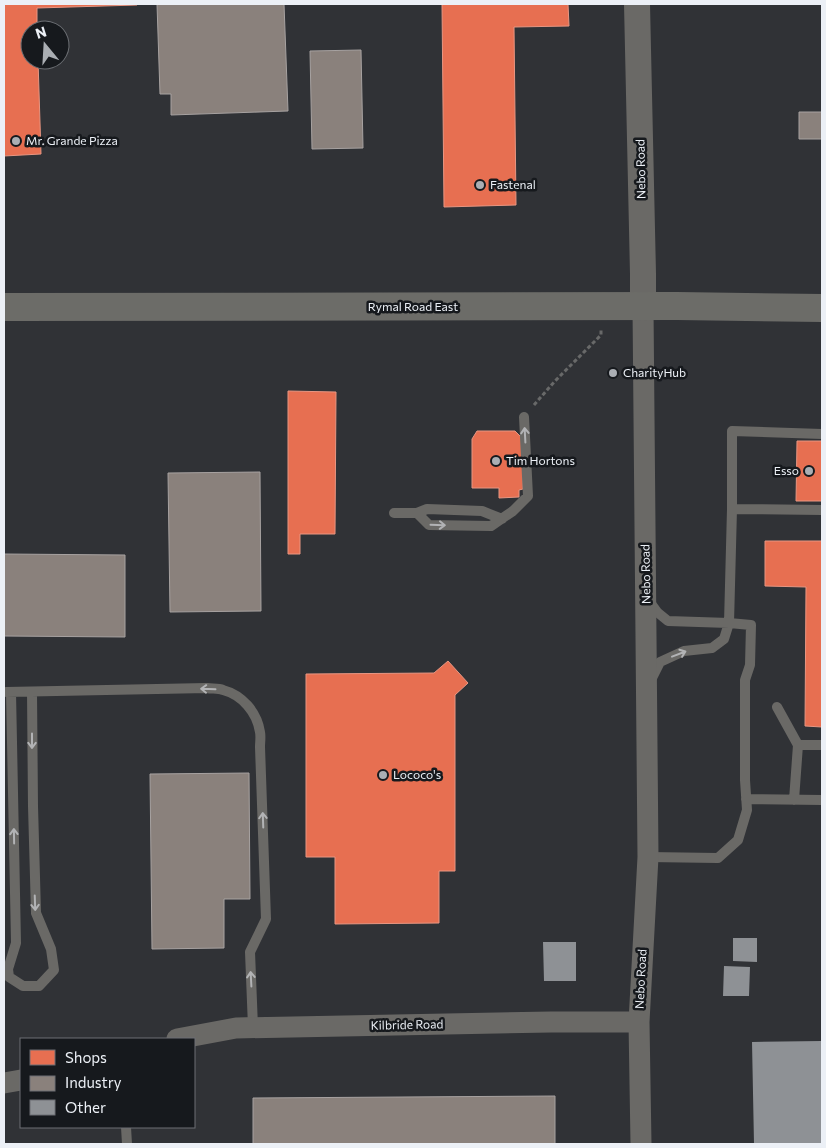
<svg xmlns="http://www.w3.org/2000/svg" width="826" height="1148" font-family="Commissioner,sans-serif">
<style>
.shops{fill:#e76f51;stroke:#e89682}
.industry{fill:#8a817c;stroke:#a7a2a1}
.building{fill:#8e9195}
.lines{fill:none;stroke-linecap:round;stroke-linejoin:round}
.path{stroke:#686969;stroke-width:3;stroke-dasharray:4 2.5;stroke-linecap:butt}
.service{stroke:#6a6966;stroke-width:10}
.minor{stroke:#6a6966;stroke-width:21}
.tertiary{stroke:#6a6966;stroke-width:26}
.secondary{stroke:#6c6c68;stroke-width:28}
.oneway{stroke:#b2b3b5}
.poi-dot{fill:#aaaeb3;stroke:#16191d;stroke-width:2}
.labels{text-anchor:middle;stroke-width:5;stroke-linejoin:round;paint-order:stroke}
.poi-label{font-size:12px;fill:#ecf0f6;stroke:#16191d;text-anchor:start}
.street-label{font-size:12px;fill:#ecf0f6;stroke:#16191d}
</style>
<rect width="100%" height="100%" fill="#303236"/>
<path class="shops" d="M 4,4 L 137,4 L 137,5 L 37,8 L 37,30 L 30,30 L 30,60 L 38,60 L 41,154 L 4,156 Z
M 442,4 L 568,4 L 569,26 L 514,27 L 516,205 L 444,207 Z
M 288,391 L 336,392 L 335,534 L 300,534 L 300,554 L 288,554 Z
M 477,431 L 515,431 L 522,438 L 523,489 L 519,490 L 519,497 L 499,498 L 499,488 L 472,488 L 472,439 Z
M 797,441 L 822,441 L 822,501 L 796,501 Z
M 765,541 L 822,541 L 822,727 L 805,726 L 806,587 L 765,586 Z
M 448,661 L 468,683 L 455,695 L 455,871 L 439,871 L 439,923 L 335,924 L 335,857 L 306,857 L 306,674 L 434,673 Z"/>
<path class="industry" d="M 157,4 L 284,4 L 288,111 L 171,115 L 171,94 L 160,94 Z
M 361,50 L 363,148 L 312,149 L 310,51 Z
M 799,112 L 822,112 L 822,139 L 799,139 Z
M 260,472 L 261,611 L 170,612 L 168,473 Z
M 4,554 L 125,555 L 125,637 L 4,636 Z
M 249,773 L 250,899 L 224,899 L 224,948 L 152,949 L 150,774 Z
M 555,1096 L 555,1144 L 253,1144 L 253,1098 Z"/>
<path class="building" d="M 733,938 L 757,938 L 757,962 L 733,961 Z
M 543,942 L 576,942 L 576,981 L 544,981 Z
M 724,966 L 750,967 L 749,996 L 723,996 Z
M 822,1041 L 822,1144 L 754,1144 L 752,1042 Z"/>
<g class="lines">
<path class="path" d="M 534,405 L 555,381 L 601,335 L 601,330"/>
<path class="service" d="M 732,509 L 822,510
M 394,513 L 417,513 L 429,525 L 491,526 L 513,511 L 528,496 L 524,417
M 417,513 L 427,509 L 482,511 L 502,519
M 652,678 L 660,662 L 684,651 L 712,648 L 724,639 L 729,623 L 732,509 L 732,431 L 822,434
M 6,692 L 207,688 C 212,689 218,688 223,690 C 242,695 257,712 260,732 C 261,737 260,742 260,747 L 266,919 L 250,952 L 253,1027
M 11,692 L 16,943 L 8,969 L 9,977 L 23,986 L 39,986 L 54,970 L 51,949 L 36,913 L 33,806 L 32,692
M 777,707 L 798,745
M 746,799 L 822,800
M 794,800 L 798,745 L 822,745
M 648,857 L 718,858 L 738,840 L 747,810 L 745,780 L 745,680 L 750,665 L 751,625 L 729,623 L 668,621 L 657,612 L 649,601
M 126,1127 L 127,1144"/>
<path class="minor" d="M 177,1039 L 236,1028 L 551,1022 L 639,1022
M 4,1083 L 21,1080
M 641,1144 L 639,1022 L 648,857 L 643,307"/>
<path class="tertiary" d="M 637,4 L 643,274 L 643,307"/>
<path class="secondary" d="M 4,307 L 677,306 L 822,308"/>
</g>
<defs><path id="oneway-shaft" d="M-6 0H5M1.5-3L5.5 0L1.5 3" fill="none" stroke-width="1.6" stroke-linecap="round" stroke-linejoin="round" transform="scale(1.25)"/></defs>
<g class="oneway">
<use href="#oneway-shaft" transform="translate(525 435) rotate(-93)"/>
<use href="#oneway-shaft" transform="translate(438 525) rotate(2)"/>
<use href="#oneway-shaft" transform="translate(679 654) rotate(-21)"/>
<use href="#oneway-shaft" transform="translate(208 689) rotate(-178)"/>
<use href="#oneway-shaft" transform="translate(32 741) rotate(90)"/>
<use href="#oneway-shaft" transform="translate(263 820) rotate(-92)"/>
<use href="#oneway-shaft" transform="translate(14 836) rotate(-91)"/>
<use href="#oneway-shaft" transform="translate(35 903) rotate(88)"/>
<use href="#oneway-shaft" transform="translate(251 979) rotate(-93)"/>
</g>
<g class="poi-dot">
<circle cx="16" cy="141" r="5"/>
<circle cx="480" cy="185" r="5"/>
<circle cx="613" cy="373" r="5"/>
<circle cx="496" cy="461" r="5"/>
<circle cx="809" cy="471" r="5"/>
<circle cx="383" cy="775" r="5"/>
</g>
<g class="labels">
<g class="poi-label">
<text x="26" y="145">Mr. Grande Pizza</text>
<text x="490" y="189">Fastenal</text>
<text x="623" y="377">CharityHub</text>
<text x="506" y="465">Tim Hortons</text>
<text x="799" y="475" text-anchor="end">Esso</text>
<text x="393" y="779">Lococo's</text>
</g>
<g class="street-label">
<text transform="translate(641 169) rotate(-91)" y="4">Nebo Road</text>
<text x="413" y="311">Rymal Road East</text>
<text transform="translate(646 574) rotate(-91)" y="4">Nebo Road</text>
<text transform="translate(641 979) rotate(-87)" y="4">Nebo Road</text>
<text transform="translate(407 1025) rotate(-1)" y="4">Kilbride Road</text>
</g>
</g>
<rect width="826" height="1148" fill="none" stroke="#ecf0f6" stroke-width="10"/>
<rect x="20" y="1038" width="175" height="90" fill="#16191d" stroke="#6c6f74"/>
<rect x="30" y="1050" width="25" height="15" fill="#e76f51" stroke="#6c6f74"/>
<text x="65" y="1063" font-size="15" fill="#ecf0f6">Shops</text>
<rect x="30" y="1076" width="25" height="15" fill="#8a817c" stroke="#6c6f74"/>
<text x="65" y="1088" font-size="15" fill="#ecf0f6">Industry</text>
<rect x="30" y="1100" width="25" height="15" fill="#8e9195" stroke="#6c6f74"/>
<text x="65" y="1113" font-size="15" fill="#ecf0f6">Other</text>
<g transform="translate(45 45) rotate(342)"><circle r="24" fill="#16191d" stroke="#6c6f74"/>
<path d="M0-4L9 19L0 12L-9 19Z" fill="#aaaeb3"/>
<text y="-8" font-size="14" font-weight="bold" text-anchor="middle" fill="#ecf0f6">N</text>
</g>
</svg>
